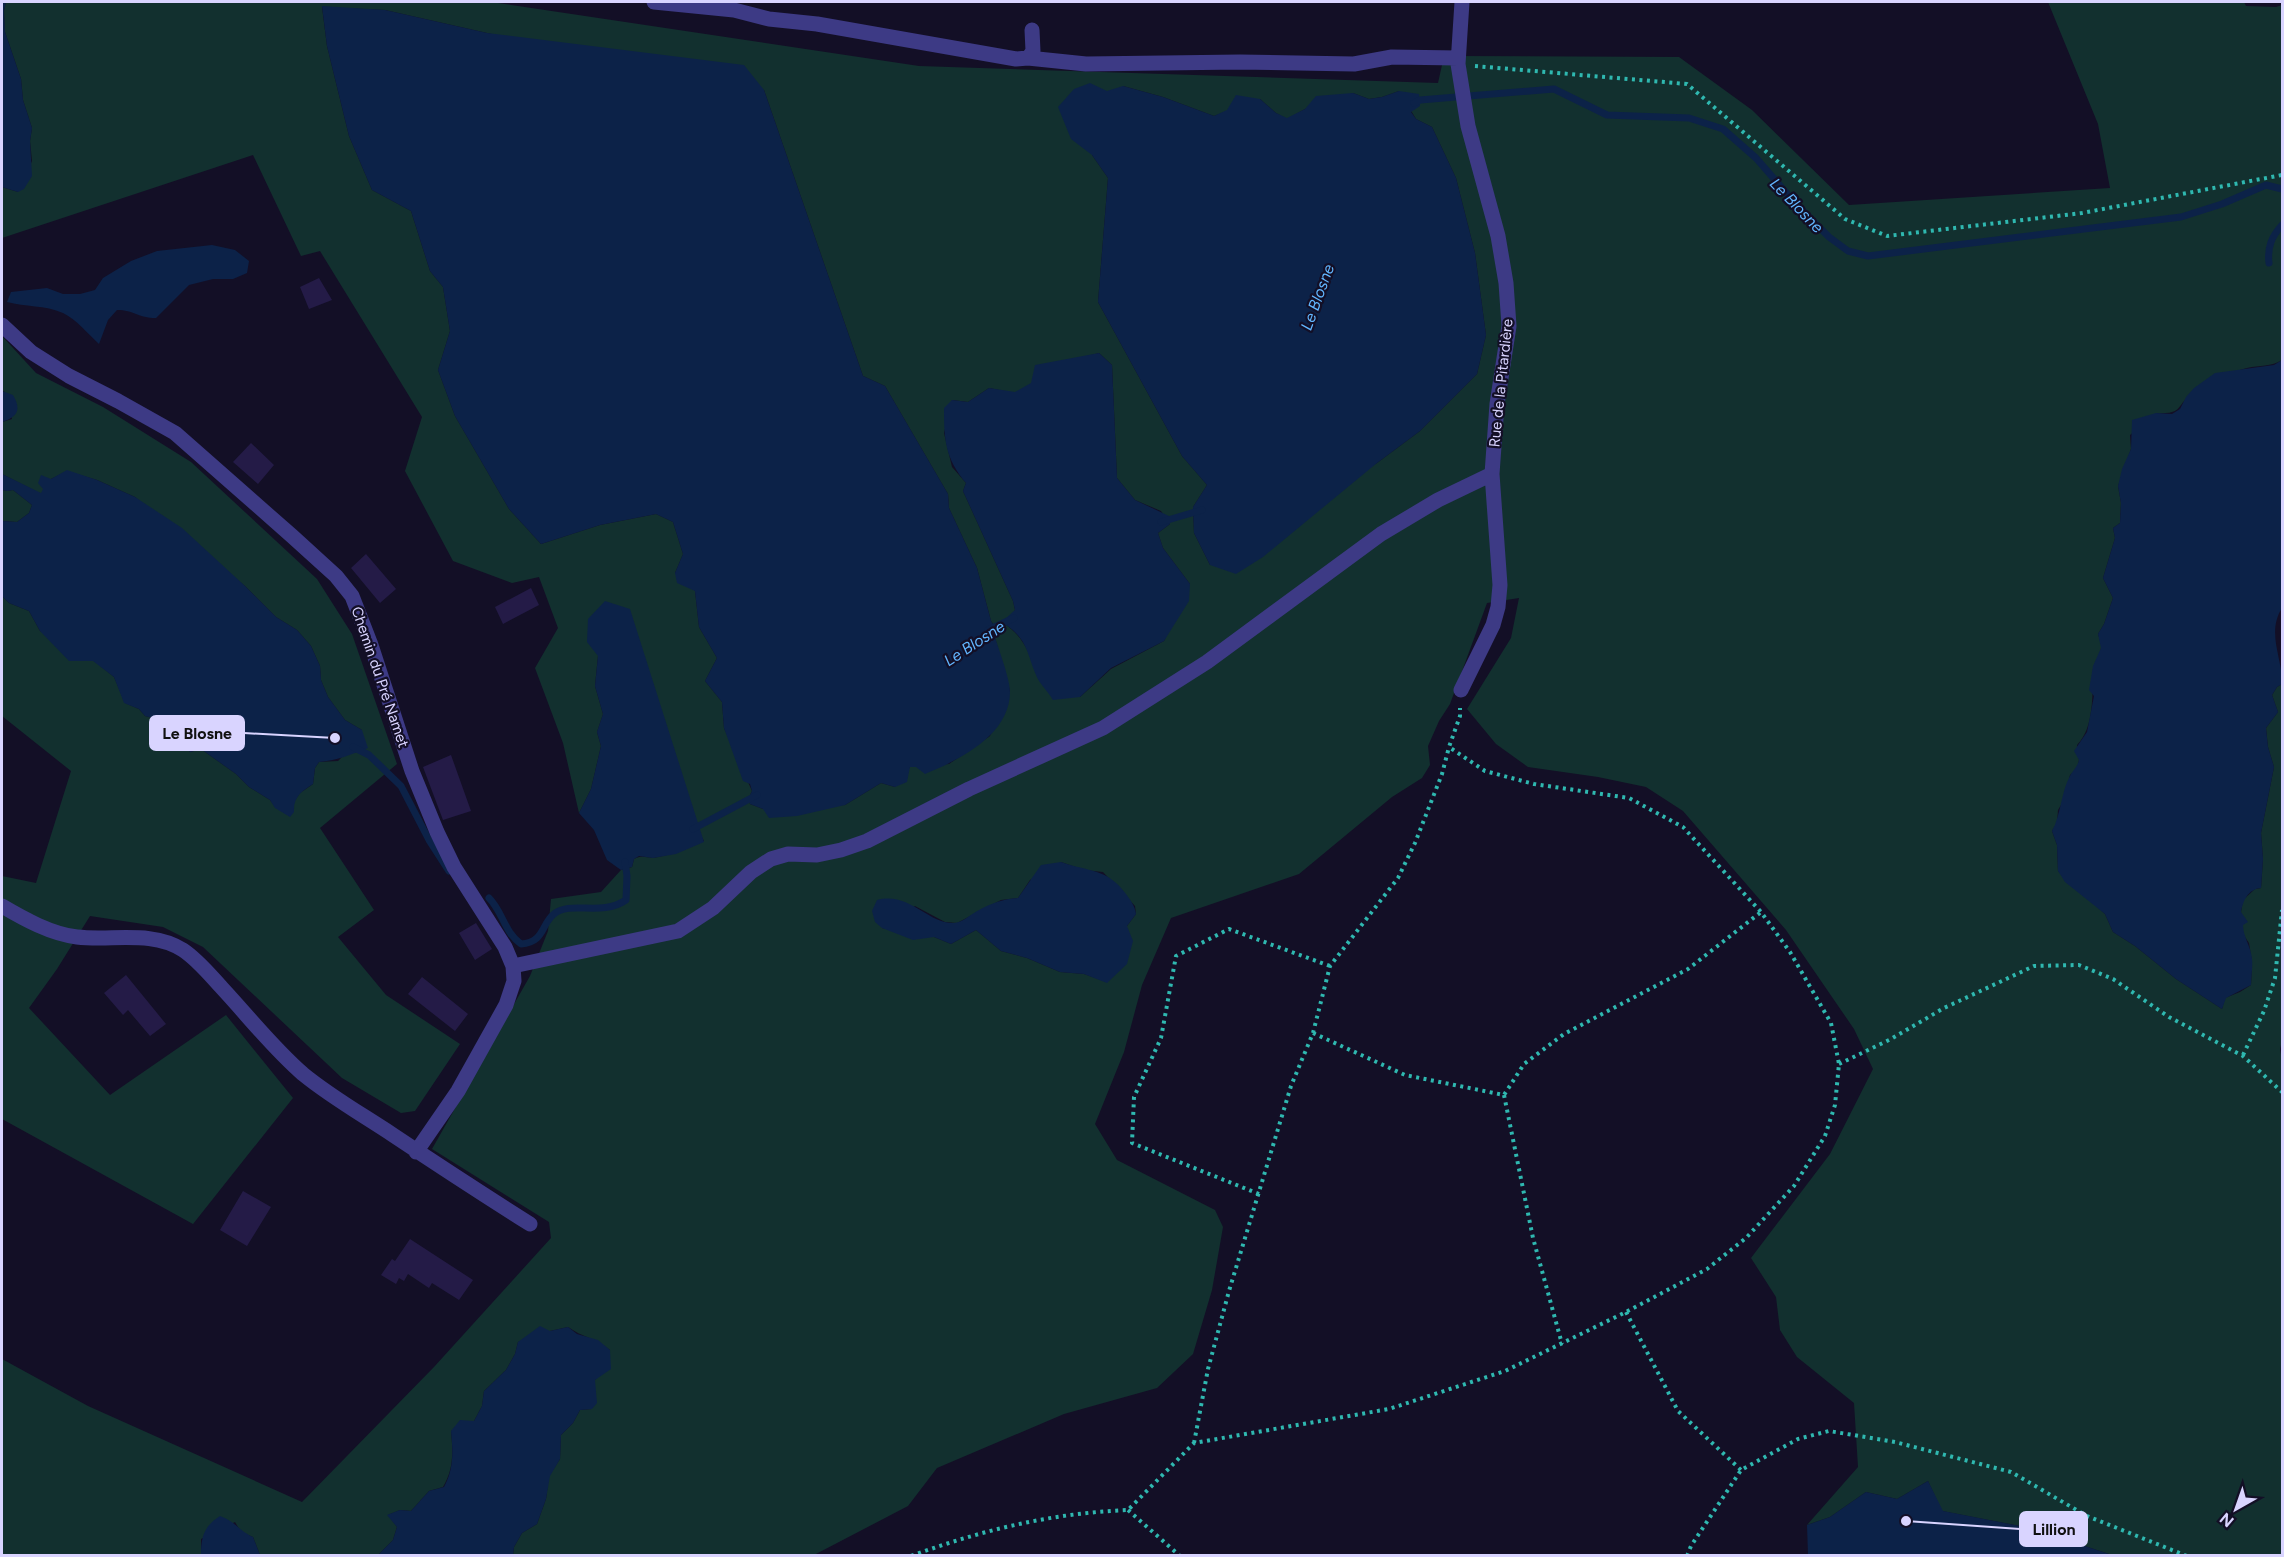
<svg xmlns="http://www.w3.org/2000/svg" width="2284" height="1557" font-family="Figtree,sans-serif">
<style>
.green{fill:#12302f;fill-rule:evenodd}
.water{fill:#0c2248}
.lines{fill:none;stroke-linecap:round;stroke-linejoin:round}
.stream{stroke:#0c2248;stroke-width:7}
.building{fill:#241b47}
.path{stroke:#2fb8b0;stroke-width:4;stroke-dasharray:3 4.5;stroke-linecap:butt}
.minor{stroke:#3d3a85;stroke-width:15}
.labels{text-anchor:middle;stroke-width:4.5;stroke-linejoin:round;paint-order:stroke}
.street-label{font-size:15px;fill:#d9d4ff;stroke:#130f26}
.water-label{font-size:16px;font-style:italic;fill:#62b6ff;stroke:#130f26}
.leader{fill:none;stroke:#d9d4ff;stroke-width:2}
.callout-dot{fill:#d9d4ff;stroke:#130f26;stroke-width:2}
.callout{fill:#d9d4ff;stroke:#d9d4ff;stroke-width:2}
.callout-label{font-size:16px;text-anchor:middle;font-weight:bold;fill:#111}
</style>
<rect width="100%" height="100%" fill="#130f26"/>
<path class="green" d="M 6,2 L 491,2 L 919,66 L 1438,83 L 1444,56 L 1679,57 L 1752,110 L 1849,205 L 2110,188 L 2098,124 L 2048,2 L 2244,2 L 2246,6 L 2276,7 L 2282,5 L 2281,56 L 2282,60 L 2282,360 C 2271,367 2260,365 2247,368 C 2230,372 2212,384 2197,392 C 2174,402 2187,415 2156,413 L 2130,435 L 2131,449 L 2118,486 L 2121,503 L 2120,523 L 2113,528 L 2115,538 L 2103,578 L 2113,598 L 2104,624 L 2098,634 C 2099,638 2102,644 2101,648 C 2101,655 2094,662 2093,669 C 2092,693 2095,727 2077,745 L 2079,760 L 2077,769 L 2070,775 L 2064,800 L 2058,810 L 2057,823 L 2052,831 L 2057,845 L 2058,871 L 2105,914 L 2113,932 L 2135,946 L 2176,979 L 2222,1009 L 2225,998 L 2240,992 L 2251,985 L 2252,962 L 2249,943 L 2243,934 L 2241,912 L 2243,900 L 2255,889 L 2261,888 L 2263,859 L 2261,833 L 2274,767 L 2268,747 L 2266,728 L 2278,712 L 2272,695 L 2277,687 L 2282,684 L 2282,1041 L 2280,1049 L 2282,1060 L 2282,1555 L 2112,1555 L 2030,1528 L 1942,1511 L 1928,1481 L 1897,1499 L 1866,1492 L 1830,1517 L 1807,1525 L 1858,1467 L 1854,1403 L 1797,1357 L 1780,1330 L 1776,1297 L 1751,1258 L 1830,1154 L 1873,1069 L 1854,1029 L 1786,930 L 1683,811 L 1646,787 L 1598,777 L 1528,767 L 1496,744 L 1467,709 L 1511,638 L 1519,598 L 1487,603 L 1450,704 L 1439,721 L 1428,746 L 1430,765 L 1422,778 L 1392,797 L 1299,874 L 1171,918 L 1142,985 L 1124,1052 L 1095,1124 L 1117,1160 L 1215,1210 L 1223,1227 L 1212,1290 L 1193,1354 L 1157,1388 L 1064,1414 L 937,1468 L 908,1506 L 814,1555 L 513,1555 L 514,1547 L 522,1533 L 537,1524 L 546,1499 L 549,1476 L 560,1459 L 561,1435 L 573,1423 L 580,1410 L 591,1409 L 595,1380 L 610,1359 L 610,1350 C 595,1338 582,1337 568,1327 L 550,1331 L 518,1342 L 515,1354 L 506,1370 L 484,1391 L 482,1406 L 474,1421 L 451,1431 C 453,1451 454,1469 443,1487 L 429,1491 L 411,1511 L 400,1510 L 388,1515 L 397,1527 L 393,1540 L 378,1555 L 260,1555 L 253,1537 L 241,1532 L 235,1522 L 201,1539 L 201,1555 L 2,1556 L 2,1359 L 88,1406 L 302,1502 L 434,1367 L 551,1238 L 549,1222 L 432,1149 L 530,976 L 548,931 L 551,899 L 601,892 L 621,870 L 632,867 L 634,859 C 642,854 649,859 658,857 C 674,854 689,848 704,841 L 598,656 L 595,686 L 603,714 L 597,732 L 601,746 L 591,789 L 579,813 L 563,743 L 535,668 L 558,628 L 539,577 L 512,583 L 453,561 L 405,471 L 422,417 L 320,251 L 301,256 L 253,155 L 2,238 L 2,187 L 18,192 L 32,161 L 30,141 L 32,128 L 23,100 L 21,79 L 5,32 L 4,11 ZM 322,7 L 385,10 L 487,33 L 764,90 L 863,376 L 885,386 L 948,494 L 949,508 L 977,568 L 991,621 L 996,629 L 994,634 L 1010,691 L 990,736 L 949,764 L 910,767 L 895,787 L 881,783 L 845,805 L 763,809 L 750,804 L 749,797 L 752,791 L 724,728 L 722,702 L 705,681 L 717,658 L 699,627 L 695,591 L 675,573 L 683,554 L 673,522 L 656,514 L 600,525 L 541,544 L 509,509 L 455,416 L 438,370 L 450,331 L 443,287 L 430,271 L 411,211 L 372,190 L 349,136 L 327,46 ZM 1123,86 L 1163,97 L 1214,116 L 1260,99 L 1276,113 L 1287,119 L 1305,109 L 1353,93 L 1369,99 L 1382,97 L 1399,91 L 1416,119 L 1432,127 L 1456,178 L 1475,253 L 1486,335 L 1477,374 L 1420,431 L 1377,463 L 1210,565 L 1194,533 L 1193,507 L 1207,485 L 1182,456 L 1098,302 L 1108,178 L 1092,155 ZM 1099,353 L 1112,365 L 1117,478 L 1135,500 L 1161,511 L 1170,524 L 1158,533 L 1163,548 L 1190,584 L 1164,641 L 1111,669 L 1080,697 L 1039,680 C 1031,658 1026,639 1006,625 L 1015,610 L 1013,601 L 963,491 L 966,483 L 952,467 L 944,433 L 952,400 L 968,402 L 989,388 L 1015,393 L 1083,357 ZM 1061,862 L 1084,870 L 1103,872 L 1135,906 L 1136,914 L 1127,926 L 1107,982 L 1084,974 L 1060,972 L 1027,958 L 1001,951 L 976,930 L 951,944 L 934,937 L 882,928 L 915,906 L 945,922 L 957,923 L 1001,900 L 1018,898 L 1030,880 Z
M 2,336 L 36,373 L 103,407 L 191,462 L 317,579 L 352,634 L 397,764 L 320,828 L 374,910 L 338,937 L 386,995 L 460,1044 L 415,1111 L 401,1113 L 342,1078 L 203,947 L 163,927 L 90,916 L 57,969 L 29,1008 L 110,1095 L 226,1015 L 293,1098 L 193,1224 L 2,1119 L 2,876 L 36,883 L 71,771 L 2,716 L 2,596 L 9,603 L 29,611 L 40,631 L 93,660 L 114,677 L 125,703 L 139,709 L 145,716 L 153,718 L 176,734 L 190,752 L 201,749 L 236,774 L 249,787 L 270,800 L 276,808 L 293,803 L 300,793 L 313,784 L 315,768 L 319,762 L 338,761 L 344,755 L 360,751 L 362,730 L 345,720 L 328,697 L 321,680 L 320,666 L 311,646 L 297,630 L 276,617 L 245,586 L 135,497 L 97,480 L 67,471 L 51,479 L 41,494 L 2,474 L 2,422 L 12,419 L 4,391 L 2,391 Z
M 2,490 L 7,491 L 13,490 L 32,505 L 29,513 L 17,522 L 2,521 Z"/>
<path class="water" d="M 2,2 L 6,2 L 4,11 L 5,32 L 21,79 L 23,100 L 32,128 L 30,141 L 32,176 L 24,189 L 18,192 L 2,187 Z
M 322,6 L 385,10 L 487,33 L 744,65 L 764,90 L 863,376 L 885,386 L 948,494 L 949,508 L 977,568 L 991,621 L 996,629 L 994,634 C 998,648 1010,678 1010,692 C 1010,735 959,760 925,774 L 916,767 L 910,767 L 907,782 L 895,787 L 881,783 L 845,805 L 797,816 L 769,818 L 763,809 L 750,804 L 749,797 L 752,791 L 750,784 L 743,781 L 724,728 L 722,702 L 705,681 L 717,658 L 699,627 L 695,591 L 677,583 L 675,573 L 683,554 L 673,522 L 656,514 L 600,525 L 541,544 L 509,509 L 455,416 L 438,370 L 450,331 L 443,287 L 430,271 L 411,211 L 372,190 L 349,136 L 327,46 Z
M 1090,83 L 1107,91 L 1123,86 L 1163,97 L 1214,116 L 1227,110 L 1236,95 L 1260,99 L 1276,113 L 1287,118 L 1305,109 L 1316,96 L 1353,93 L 1369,99 L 1382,97 L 1399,91 L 1419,94 L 1420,106 L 1411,112 L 1416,119 L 1432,127 L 1456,178 L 1475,253 L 1486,335 L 1477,374 L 1420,431 L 1377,463 L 1263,557 L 1236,574 L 1210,565 L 1194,533 L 1193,507 L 1207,485 L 1182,456 L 1098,302 L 1108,178 L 1092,155 L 1071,139 L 1058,107 L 1074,89 Z
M 212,245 L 235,250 L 249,261 L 247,273 L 233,279 L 213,279 L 189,285 L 156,318 C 138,318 134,310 117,310 L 108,320 L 99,344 C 88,334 76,319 63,313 C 45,305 25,307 7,302 L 11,292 L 47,288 L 63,294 L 80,294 L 95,290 L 103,278 L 131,261 L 157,251 Z
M 1099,353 L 1112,365 L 1117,478 L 1135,500 L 1169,516 L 1170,524 L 1158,533 L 1163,548 L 1190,584 L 1189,601 L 1164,641 L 1111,668 L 1080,697 L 1053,700 C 1049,693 1043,687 1039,681 C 1027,658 1030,641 1006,625 L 1005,619 L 1015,610 L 1013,601 L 963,491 L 966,483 C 945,458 944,440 944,408 L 952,400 L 968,402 L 989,388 L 1015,392 L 1031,383 L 1035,365 Z
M 2282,360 L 2282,608 C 2266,633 2283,659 2282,684 L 2277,687 L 2272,695 L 2278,712 L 2266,728 L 2268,747 L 2274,767 L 2261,833 L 2263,859 L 2261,888 C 2248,889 2243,901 2241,912 L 2248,922 L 2243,925 C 2243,937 2251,946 2252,959 C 2253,967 2251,976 2251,985 L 2226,998 L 2222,1009 L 2176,979 L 2135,946 L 2113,932 L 2105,914 L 2065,882 L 2058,871 L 2057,845 L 2052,831 C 2061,815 2061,792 2070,776 C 2073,770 2077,768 2079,760 L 2074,751 L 2087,732 L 2094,696 L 2089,690 L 2093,666 L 2101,648 L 2098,634 L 2104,624 L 2113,598 L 2103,578 L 2115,538 L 2113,528 L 2120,523 L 2121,503 L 2118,486 L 2122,469 L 2131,449 L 2132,420 L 2156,413 L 2172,414 L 2180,409 L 2186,397 L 2194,388 L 2215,373 L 2274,365 Z
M 2,391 L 13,395 C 22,410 17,417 2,422 Z
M 67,470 L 97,480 L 135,497 L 182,528 L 245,586 L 276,617 L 297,630 L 311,646 L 320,666 L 321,680 L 328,697 L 345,720 L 362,730 L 368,748 C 353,754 335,761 319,762 L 315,768 L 313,784 C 302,791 293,797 294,812 L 290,817 L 275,808 L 270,800 L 249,787 L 236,774 L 201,749 L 190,752 L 176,734 L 153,718 L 145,716 L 139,709 L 124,703 L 114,677 L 93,661 L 69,661 L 40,631 L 29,611 L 9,603 L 2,596 L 2,521 L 17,522 L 29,513 L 32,505 L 13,490 L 7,491 L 2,490 L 2,474 L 41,493 L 43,489 L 38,483 L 41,475 L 51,479 Z
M 605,601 L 630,609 L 704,842 L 676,854 L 653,858 L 639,856 L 634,859 L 632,867 L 621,870 L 607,860 L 594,830 L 579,813 L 591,789 L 601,746 L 597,732 L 603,714 L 595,686 L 598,656 L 587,642 L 588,619 Z
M 1061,862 C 1089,872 1107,868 1126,894 C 1131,901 1135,906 1136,914 L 1127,926 L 1133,941 L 1127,964 L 1107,983 L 1084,974 L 1060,972 L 1027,958 L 1001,951 L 976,930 L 951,944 L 934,937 L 913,940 L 882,928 L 875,922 L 872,911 L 877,900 C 909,891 928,924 954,923 C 962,923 971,914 979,910 C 992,903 1003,899 1018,898 L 1041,865 Z
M 540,1326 L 550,1331 L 568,1327 L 577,1334 L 598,1340 L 610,1350 L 611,1369 L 595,1380 L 597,1403 L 592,1409 L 580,1410 L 573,1423 L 561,1435 L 560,1459 L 550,1476 L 546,1499 L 537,1524 L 522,1533 L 514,1547 L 513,1555 L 378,1555 L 393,1540 L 397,1527 L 387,1515 L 400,1510 L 411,1511 L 429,1491 L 444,1487 C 454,1469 453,1451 451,1431 L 460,1420 L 474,1421 L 482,1406 L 484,1391 L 506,1370 L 515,1354 L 518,1342 Z
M 1928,1481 L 1943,1511 L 2030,1528 L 2112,1555 L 1808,1555 L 1807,1525 L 1830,1517 L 1866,1492 L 1897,1499 Z
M 220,1516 C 236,1522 238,1530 253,1537 L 260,1555 L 201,1555 C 201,1537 204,1526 220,1516 Z"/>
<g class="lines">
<path class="stream" d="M 1414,103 L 1420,100 L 1554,89 L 1607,115 L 1689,118 L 1723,129 L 1756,158 L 1795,203 L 1829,237 L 1848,251 L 1868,256 L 2181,217 L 2222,204 L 2266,185 L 2282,189
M 2269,263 C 2267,247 2272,236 2282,225
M 1161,522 L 1202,510
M 988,630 L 1014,618
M 353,747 L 369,755 L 401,786 L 429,840 L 449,871
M 693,829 L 757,795
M 489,898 C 503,912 504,932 521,944 C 545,942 541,924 554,914 C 571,900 601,917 626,900 L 627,876 L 625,862"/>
</g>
<path class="building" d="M 319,278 L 332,300 L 309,309 L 300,287 Z
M 251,443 L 274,465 L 258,484 L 233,462 Z
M 366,554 L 396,589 L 380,603 L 351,568 Z
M 531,588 L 539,605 L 503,624 L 495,607 Z
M 451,755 L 471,811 L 443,820 L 423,767 Z
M 476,923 L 492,949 L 475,960 L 459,933 Z
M 126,975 L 166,1024 L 150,1036 L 128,1010 L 123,1015 L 104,993 Z
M 422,977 L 468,1014 L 455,1031 L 408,994 Z
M 243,1191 L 271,1207 L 247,1246 L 220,1230 Z
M 410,1239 L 473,1280 L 459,1300 L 432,1283 L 429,1288 L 408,1274 L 404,1281 L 399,1278 L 396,1284 L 381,1275 L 392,1259 L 395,1261 Z"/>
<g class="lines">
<path class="path" d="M 1475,66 L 1687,84 L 1845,219 L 1887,236 L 2082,213 L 2282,175
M 1313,1033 L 1405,1075 L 1504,1095 L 1524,1064 L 1564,1034 L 1688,969 L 1761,912
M 2243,1055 L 2264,1011 L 2275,978 L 2282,910
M 1839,1064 L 1891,1039 L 1944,1008 L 2034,966 L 2079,965 L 2113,979 L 2169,1017 L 2243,1056 L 2282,1092
M 1504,1095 L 1533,1238 L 1562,1344
M 1259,1194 L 1132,1143 L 1134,1097 L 1161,1038 L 1176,956 L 1229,929 L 1330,966
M 1626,1312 L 1678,1411 L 1741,1470
M 1194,1443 L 1208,1369 L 1229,1291 L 1291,1086 L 1313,1033 L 1330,966 L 1398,878 L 1415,843 L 1442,774 L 1449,747
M 1128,1510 L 1180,1556
M 911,1556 C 982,1530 1052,1513 1128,1510 L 1194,1443 L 1389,1409 L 1505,1371 L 1626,1312 L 1707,1269 L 1746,1238 L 1794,1186 L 1825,1136 L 1835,1105 L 1839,1064 L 1831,1023 L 1790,952 L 1761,912 L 1683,827 L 1629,798 L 1534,784 L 1485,771 L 1449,747 L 1460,716 L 1460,708
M 1687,1556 L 1691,1546 L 1741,1470 L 1798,1439 L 1829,1431 L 1895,1442 L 2011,1472 L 2087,1516 L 2187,1556"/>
<path class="minor" d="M 654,2 L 734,10 L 769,19 L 817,24 L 1016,59 L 1028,58 L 1033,51 L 1032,30
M 1028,58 L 1086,64 L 1240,62 L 1354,64 L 1392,57 L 1458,58
M 2,325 L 31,352 L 69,376 L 118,401 L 175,433 L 292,536 L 336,576 L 352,596 L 371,645 L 412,771 L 437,832 L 454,867 L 505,947 L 513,966 L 514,981 L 506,1005 L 458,1091 L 416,1152
M 1461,690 L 1493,625 L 1498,607 L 1500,585 L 1492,474 L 1497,404 L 1509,326 L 1506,283 L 1498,236 L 1468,126 L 1458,64 L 1462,2
M 2,906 C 24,919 51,934 77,937 C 112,941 152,930 183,950 C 198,960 210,975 222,988 C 249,1017 273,1048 303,1074 C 331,1097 363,1115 393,1135 C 438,1165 484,1195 530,1224
M 513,966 L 678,931 L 713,908 L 751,872 L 771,859 L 788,854 L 817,855 L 841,850 L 867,841 L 969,789 L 1103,728 L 1207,662 L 1381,534 L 1438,500 L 1492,474"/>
</g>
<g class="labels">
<g class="street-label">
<text transform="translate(1501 383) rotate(-84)" y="5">Rue de la Pitardière</text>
<text transform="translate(380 677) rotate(71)" y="5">Chemin du Pré Namet</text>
</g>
<g class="water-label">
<text transform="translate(1797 205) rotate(46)" y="6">Le Blosne</text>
<text transform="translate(1317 297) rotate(-70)" y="6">Le Blosne</text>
<text transform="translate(974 643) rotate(-33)" y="6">Le Blosne</text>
</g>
</g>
<path class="leader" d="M335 738L244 733M1906 1521L2020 1529"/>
<g class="callout-dot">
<circle cx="335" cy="738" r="6"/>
<circle cx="1906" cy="1521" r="6"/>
</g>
<g class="callout">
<rect x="150" y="716" width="94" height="34" rx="6"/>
<rect x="2020" y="1512" width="67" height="34" rx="6"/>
</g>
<g class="callout-label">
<text x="197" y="739">Le Blosne</text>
<text x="2054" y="1535">Lillion</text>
</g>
<rect width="2284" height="1557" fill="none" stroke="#d9d4ff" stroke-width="6"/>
<g transform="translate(2236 1509) rotate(220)" stroke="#130f26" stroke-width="4.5" paint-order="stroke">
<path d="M0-4.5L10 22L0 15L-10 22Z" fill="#d9d4ff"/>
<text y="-9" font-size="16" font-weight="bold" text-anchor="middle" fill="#d9d4ff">N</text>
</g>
</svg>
